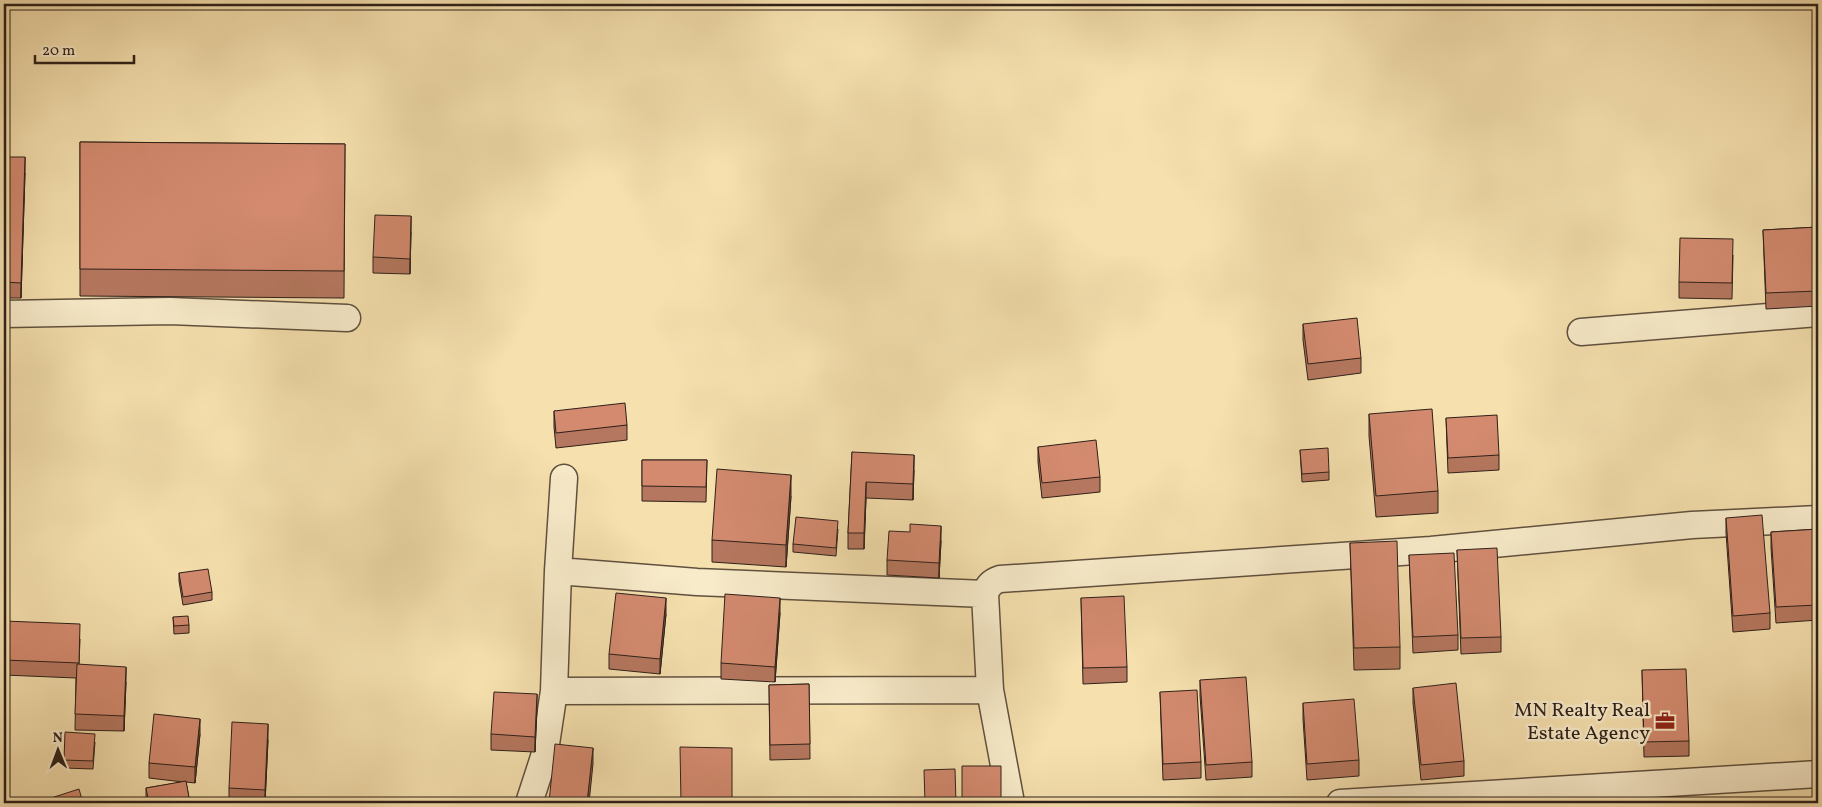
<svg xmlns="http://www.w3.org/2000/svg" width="1822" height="807" font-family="Vollkorn,serif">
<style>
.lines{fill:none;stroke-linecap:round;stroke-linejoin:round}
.minor-casing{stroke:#60503e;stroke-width:29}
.minor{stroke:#f8ebca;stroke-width:26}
.wall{fill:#b5775f;stroke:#2e2019}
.shaded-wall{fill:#94614e;stroke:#2e2019}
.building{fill:#d38a6f;stroke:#2e2019}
.labels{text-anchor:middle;stroke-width:5;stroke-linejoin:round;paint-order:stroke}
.poi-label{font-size:20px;fill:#2e2019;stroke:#f8ebca;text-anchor:end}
</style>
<rect width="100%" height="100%" fill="#f5e0ae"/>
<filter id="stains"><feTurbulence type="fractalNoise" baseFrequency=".004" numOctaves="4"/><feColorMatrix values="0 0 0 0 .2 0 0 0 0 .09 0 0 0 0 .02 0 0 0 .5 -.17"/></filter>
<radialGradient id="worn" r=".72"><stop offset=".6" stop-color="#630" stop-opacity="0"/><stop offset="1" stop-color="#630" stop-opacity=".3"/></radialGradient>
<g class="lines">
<defs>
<path id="minor" d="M 4,314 L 170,311 L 347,318
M 1581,332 L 1818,313
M 558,571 L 697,582 L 985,594
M 554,691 L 990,690
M 529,803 L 544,757 L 554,691 L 558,571 L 564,478
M 1011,803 L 990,690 L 985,594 C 988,586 991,582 1000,579 L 1431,550 L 1692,525 L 1818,519
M 1340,803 L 1818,774"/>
</defs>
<use href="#minor" class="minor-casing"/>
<use href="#minor" class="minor"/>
</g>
<path class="wall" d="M 80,142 L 345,144 L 344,298 L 80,296 Z
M 4,157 L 25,173 L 21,298 L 4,298 Z
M 1818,227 L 1818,306 L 1766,309 L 1763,230 Z
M 411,232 L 410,274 L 373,273 L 373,257 Z
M 1733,255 L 1732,299 L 1679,298 L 1679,282 Z
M 1303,324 L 1361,358 L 1361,373 L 1308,380 L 1303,340 Z
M 554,411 L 627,425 L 627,440 L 556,448 L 554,427 Z
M 1369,414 L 1438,491 L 1438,513 L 1376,517 L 1369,436 Z
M 1446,418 L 1499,455 L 1499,470 L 1448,473 Z
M 1038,447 L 1100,477 L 1100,492 L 1042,498 L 1038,462 Z
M 1300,450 L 1329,472 L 1329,480 L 1302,482 Z
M 852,452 L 914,470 L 913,500 L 866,498 L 864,549 L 848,549 L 848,533 Z
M 642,460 L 707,460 L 706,502 L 642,501 Z
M 791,496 L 786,567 L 712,562 L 712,540 Z
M 1726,518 L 1770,613 L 1770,629 L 1733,632 L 1726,533 Z
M 838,529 L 836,556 L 793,552 L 793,544 Z
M 1818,529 L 1818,620 L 1776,623 L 1771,548 L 1771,532 Z
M 941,541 L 939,578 L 887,575 L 887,560 Z
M 1350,543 L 1400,647 L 1400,669 L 1354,670 Z
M 1457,550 L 1501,637 L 1501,652 L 1461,654 Z
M 1409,555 L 1458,635 L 1458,650 L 1413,653 Z
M 179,573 L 212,592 L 212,600 L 183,605 L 179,581 Z
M 1081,598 L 1127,667 L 1127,682 L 1083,684 Z
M 780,613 L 775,682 L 721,679 L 721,663 Z
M 666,614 L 660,674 L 609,669 L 609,654 Z
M 173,617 L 189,625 L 189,633 L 174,634 Z
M 4,621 L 80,639 L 79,664 L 126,682 L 124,731 L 75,730 L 76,678 L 4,675 Z
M 1642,670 L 1689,741 L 1689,756 L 1644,757 Z
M 1200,680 L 1252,762 L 1252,777 L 1206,780 L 1200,696 Z
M 809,684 L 810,759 L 770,760 L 769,685 Z
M 1413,688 L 1464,761 L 1464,776 L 1421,780 L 1413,703 Z
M 1160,692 L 1201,762 L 1201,778 L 1163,780 Z
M 1303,703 L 1359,760 L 1359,776 L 1307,780 L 1303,719 Z
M 537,709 L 535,752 L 491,750 L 491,734 Z
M 200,734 L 195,783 L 186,782 L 190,803 L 146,803 L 146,788 L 183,782 L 149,778 L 149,763 Z
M 268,740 L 265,803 L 229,803 L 229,788 Z
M 95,742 L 93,769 L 64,768 L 64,760 Z"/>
<path class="shaded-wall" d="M 25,157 L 25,173 L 21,298 L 21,283 Z
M 411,216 L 411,232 L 410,274 L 410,259 Z
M 914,455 L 914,470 L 913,500 L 913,484 Z
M 791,475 L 791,496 L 786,567 L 786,545 Z
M 866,482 L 866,498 L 864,549 L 864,533 Z
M 941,526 L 941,541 L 939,578 L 939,563 Z
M 666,598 L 666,614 L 660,674 L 660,659 Z
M 780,598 L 780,613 L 775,682 L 775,667 Z
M 126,667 L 126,682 L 124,731 L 124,716 Z
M 537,694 L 537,709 L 535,752 L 535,737 Z
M 200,719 L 200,734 L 195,783 L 195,767 Z
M 268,724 L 268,740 L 265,803 L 265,790 Z
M 593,748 L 593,764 L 589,803 L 587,803 Z"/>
<path class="building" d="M 80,142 L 345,144 L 344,271 L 80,269 Z
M 4,157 L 25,157 L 21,283 L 4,282 Z
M 375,215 L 411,216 L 410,259 L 373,257 Z
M 1818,227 L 1818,291 L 1766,293 L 1763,230 Z
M 1680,238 L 1733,239 L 1732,283 L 1679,282 Z
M 1357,318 L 1361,358 L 1308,364 L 1303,324 Z
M 625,403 L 627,425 L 556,433 L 554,411 Z
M 1432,409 L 1438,491 L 1376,496 L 1369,414 Z
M 1497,415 L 1499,455 L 1448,458 L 1446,418 Z
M 1096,440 L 1100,477 L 1042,483 L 1038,447 Z
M 1328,448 L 1329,472 L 1302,474 L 1300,450 Z
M 852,452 L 914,455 L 913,484 L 866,482 L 864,533 L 848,533 Z
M 642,460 L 707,460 L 706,487 L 642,486 Z
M 717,469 L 791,475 L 786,545 L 712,540 Z
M 1762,515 L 1770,613 L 1733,616 L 1726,518 Z
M 796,517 L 838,521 L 836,548 L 793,544 Z
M 910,524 L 941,526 L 939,563 L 887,560 L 889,531 L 910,532 Z
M 1818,529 L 1818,605 L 1776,607 L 1771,532 Z
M 1397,541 L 1400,647 L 1354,648 L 1350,543 Z
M 1497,548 L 1501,637 L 1461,638 L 1457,550 Z
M 1454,553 L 1458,635 L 1413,637 L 1409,555 Z
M 208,569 L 212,592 L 183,597 L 179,573 Z
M 616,593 L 666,598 L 660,659 L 609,654 Z
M 725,594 L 780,598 L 775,667 L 721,663 Z
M 1124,596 L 1127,667 L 1083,668 L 1081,598 Z
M 188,616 L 189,625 L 174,626 L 173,617 Z
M 4,621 L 80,624 L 79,663 L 4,660 Z
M 77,664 L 126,667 L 124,716 L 75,714 Z
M 1686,669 L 1689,741 L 1644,742 L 1642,670 Z
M 1246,677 L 1252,762 L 1206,765 L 1200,680 Z
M 1456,683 L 1464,761 L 1421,765 L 1413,688 Z
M 809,684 L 810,744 L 770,745 L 769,685 Z
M 1197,690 L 1201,762 L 1163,764 L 1160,692 Z
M 494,692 L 537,694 L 535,737 L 491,734 Z
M 1354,699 L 1359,760 L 1307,764 L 1303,703 Z
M 154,714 L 200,719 L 195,767 L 149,763 Z
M 232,722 L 268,724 L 265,790 L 229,788 Z
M 65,732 L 95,734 L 93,761 L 64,760 Z
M 555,744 L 593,748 L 587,803 L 563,803 L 549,802 Z
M 680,747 L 732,748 L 732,803 L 681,803 Z
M 962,766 L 1001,766 L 1001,803 L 962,803 Z
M 1818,768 L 1818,803 L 1815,803 L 1814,769 Z
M 955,769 L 956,803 L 925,803 L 924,770 Z
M 186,781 L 190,803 L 149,803 L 146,788 Z
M 79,789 L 83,803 L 49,803 L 48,799 Z"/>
<defs>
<symbol id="office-bare" viewBox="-9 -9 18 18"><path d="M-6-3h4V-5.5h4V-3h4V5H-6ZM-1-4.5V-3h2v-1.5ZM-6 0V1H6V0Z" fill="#8f2418" stroke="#f8ebca" stroke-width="2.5" paint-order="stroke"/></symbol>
</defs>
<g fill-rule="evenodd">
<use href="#office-bare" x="1651" y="707" width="28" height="28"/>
</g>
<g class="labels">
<g class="poi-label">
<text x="1650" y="716">MN Realty Real<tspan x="1650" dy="23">Estate Agency</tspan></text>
</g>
</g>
<rect width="1822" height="807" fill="none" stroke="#f5e0ae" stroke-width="20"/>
<rect x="5" y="5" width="1812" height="797" fill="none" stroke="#2e2019" stroke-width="2.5"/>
<rect x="10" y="10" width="1802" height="787" fill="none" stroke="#2e2019"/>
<g transform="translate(58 750) rotate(359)" stroke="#f8ebca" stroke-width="4" paint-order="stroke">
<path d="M0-4L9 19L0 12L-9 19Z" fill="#2e2019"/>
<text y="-8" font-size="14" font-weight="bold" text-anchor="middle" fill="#2e2019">N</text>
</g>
<path d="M35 55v8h99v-8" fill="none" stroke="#2e2019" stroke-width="2.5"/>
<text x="42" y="55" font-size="15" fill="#2e2019" stroke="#f8ebca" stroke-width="4" paint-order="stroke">20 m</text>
<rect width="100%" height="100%" filter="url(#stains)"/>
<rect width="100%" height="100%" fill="url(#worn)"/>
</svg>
